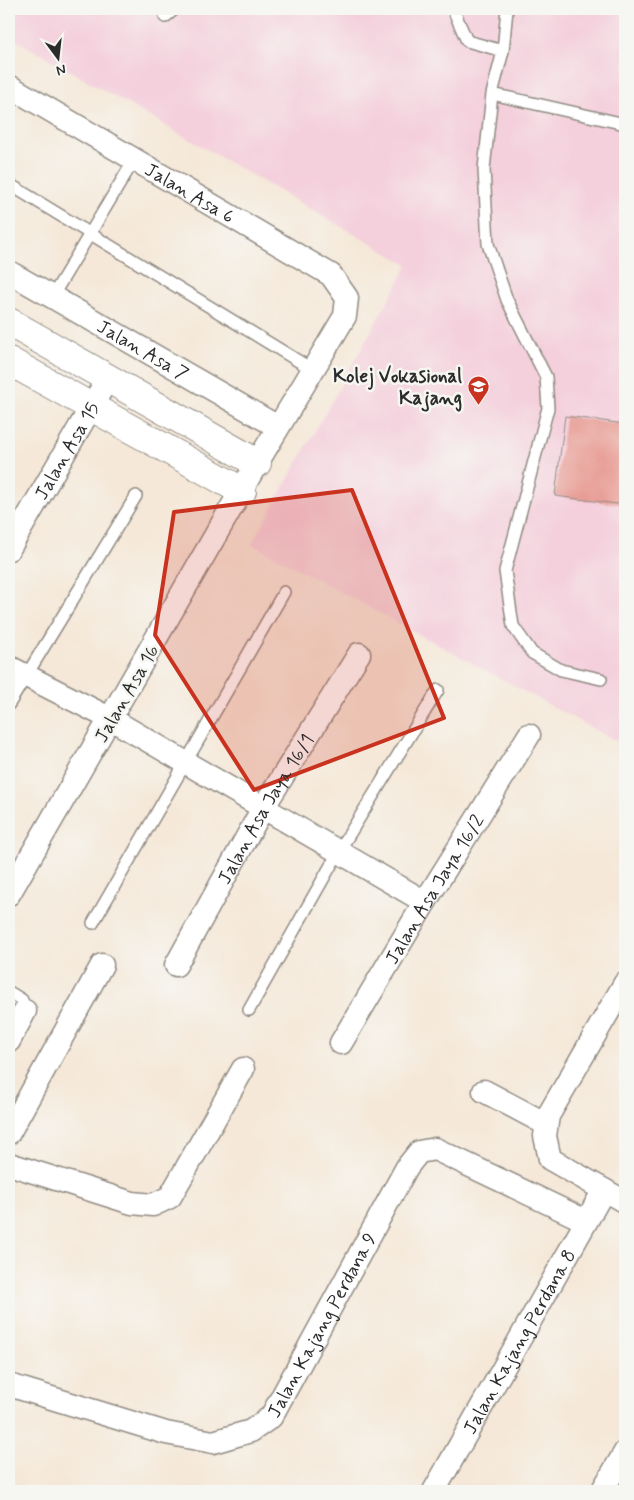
<svg xmlns="http://www.w3.org/2000/svg" width="634" height="1500" font-family="Mynerve,sans-serif">
<style>
.built{fill:#f4cfdc}
.building{fill:#e79a92}
.lines{fill:none;stroke-linecap:round;stroke-linejoin:round}
.service-casing{stroke:#908a82;stroke-width:14}
.minor-casing{stroke:#908a82;stroke-width:25}
.tertiary-casing{stroke:#908a82;stroke-width:30}
.service{stroke:#fff;stroke-width:11}
.minor{stroke:#fff;stroke-width:22}
.tertiary{stroke:#fff;stroke-width:28}
.marked{fill:#c8321e;fill-opacity:0.2;stroke:#c8321e;stroke-width:4;stroke-linejoin:round}
.labels{text-anchor:middle;stroke-width:5;stroke-linejoin:round;paint-order:stroke}
.street-label{font-size:19px;fill:#2b2b2b;stroke:#f6f6f2}
.poi-label{font-size:19px;font-weight:bold;fill:#2b2b2b;stroke:#f6f6f2;text-anchor:end}
</style>
<rect width="100%" height="100%" fill="#f6f6f2"/>
<filter id="ink" filterUnits="userSpaceOnUse"><feTurbulence type="fractalNoise" baseFrequency=".02" numOctaves="2"/><feDisplacementMap in="SourceGraphic" scale="10" xChannelSelector="R" yChannelSelector="G"/><feConvolveMatrix kernelMatrix="1 2 1 2 8 2 1 2 1" color-interpolation-filters="sRGB"/></filter>
<filter id="wash" filterUnits="userSpaceOnUse"><feTurbulence type="fractalNoise" baseFrequency=".0096" numOctaves="4" result="noise"/><feDisplacementMap in="SourceGraphic" scale="20" xChannelSelector="R" yChannelSelector="G"/><feGaussianBlur stdDeviation="1.12" result="paint"/><feColorMatrix in="noise" values="0 0 0 0 0 0 0 0 0 0 0 0 0 0 0 0 0 1.4 0 .05"/><feComposite in="paint" operator="in"/></filter>
<g filter="url(#wash)">
<rect width="100%" height="100%" fill="#f5e8d8"/>
<path class="built" d="M 9,9 L 625,9 L 625,746 L 252,544 L 408,265 L 9,36 Z"/>
<g id="blocks">
<path class="building" d="M 565,416 L 625,424 L 625,505 L 555,496 Z"/>
</g>
</g>
<g filter="url(#ink)">
<use href="#blocks" fill-opacity="0" stroke="#908a82" stroke-width="1"/>
<g class="lines">
<defs>
<path id="service" d="M 453,9 L 467,41 L 503,51
M 507,9 L 503,51 L 492,94 L 484,169 L 488,244 L 507,300 L 546,377 L 548,408 L 505,571 L 513,626 L 532,653 L 561,670 L 601,679
M 165,17 L 175,9
M 492,94 L 625,124
M 9,184 L 313,370
M 52,297 L 134,160
M 9,704 L 136,496
M 93,923 L 284,592
M 9,992 L 22,1000 L 25,1011
M 249,1010 L 339,851 L 438,690"/>
<g id="minor">
<path id="s1" d="M 9,86 L 331,275 L 347,298 L 345,316 L 257,463 L 9,894"/>
<path id="s2" d="M 9,272 L 278,427"/>
<path id="s3" d="M 9,549 L 108,378"/>
<path d="M 9,667 L 111,719 L 425,902"/>
<path id="s4" d="M 176,965 L 263,808 L 359,654"/>
<path d="M 625,983 L 548,1116 L 545,1136 L 550,1159 L 625,1202"/>
<path d="M 9,1041 L 25,1011"/>
<path id="s5" d="M 341,1043 L 425,902 L 529,735"/>
<path d="M 484,1091 L 546,1124"/>
<path d="M 9,1133 L 102,965"/>
<path d="M 9,1164 L 132,1203 L 153,1205 L 170,1197 L 243,1069"/>
<path id="s6" d="M 9,1385 L 166,1433 L 213,1442 L 251,1431 L 271,1417 L 407,1167 L 419,1152 L 435,1149 L 586,1221"/>
<path id="s7" d="M 434,1491 L 604,1190"/>
<path d="M 602,1491 L 625,1452"/>
</g>
<path id="tertiary" d="M 9,322 L 257,463
M 9,361 L 242,491"/>
</defs>
<use href="#service" class="service-casing"/>
<use href="#minor" class="minor-casing"/>
<use href="#tertiary" class="tertiary-casing"/>
<use href="#service" class="service"/>
<use href="#minor" class="minor"/>
<use href="#tertiary" class="tertiary"/>
</g>
</g>
<path class="marked" d="M 352,490 L 444,718 L 254,790 L 155,635 L 174,512 Z"/>
<defs>
<symbol id="university-pin" viewBox="-11 -11 22 30"><path d="M0 17L-7.5 6A9.5 9.5 0 1 1 7.5 6Z" fill="#c8321e" stroke="#f6f6f2"/><path d="M0-5L7-2L0 1L-7-2ZM-4 1L0 2.5L4 1V4Q0 6-4 4Z" fill="#fff"/></symbol>
</defs>
<g fill-rule="evenodd">
<use href="#university-pin" x="466" y="374" width="25" height="34"/>
</g>
<g class="labels">
<g class="street-label">
<text dy="7" stroke="none"><textPath href="#s1" startOffset="210">Jalan Asa 6</textPath></text>
<text dy="7" stroke="none"><textPath href="#s2" startOffset="155">Jalan Asa 7</textPath></text>
<text dy="7" stroke="none"><textPath href="#s3" startOffset="114">Jalan Asa 15</textPath></text>
<text transform="translate(126 693) rotate(-60)" y="7">Jalan Asa 16</text>
<text dy="7" stroke="none"><textPath href="#s4" startOffset="180">Jalan Asa Jaya 16/1</textPath></text>
<text dy="7" stroke="none"><textPath href="#s5" startOffset="180">Jalan Asa Jaya 16/2</textPath></text>
<text dy="7" stroke="none"><textPath href="#s6" startOffset="381">Jalan Kajang Perdana 9</textPath></text>
<text dy="7" stroke="none"><textPath href="#s7" startOffset="172">Jalan Kajang Perdana 8</textPath></text>
</g>
<g class="poi-label">
<text x="462" y="382">Kolej Vokasional<tspan x="462" dy="22">Kajang</tspan></text>
</g>
</g>
<rect width="634" height="1500" fill="none" stroke="#f6f6f2" stroke-width="30"/>
<g transform="translate(58 58) rotate(165)" stroke="#f6f6f2" stroke-width="4" paint-order="stroke">
<path d="M0-4L9 19L0 12L-9 19Z" fill="#2b2b2b"/>
<text y="-8" font-size="14" font-weight="bold" text-anchor="middle" fill="#2b2b2b">N</text>
</g>
</svg>
